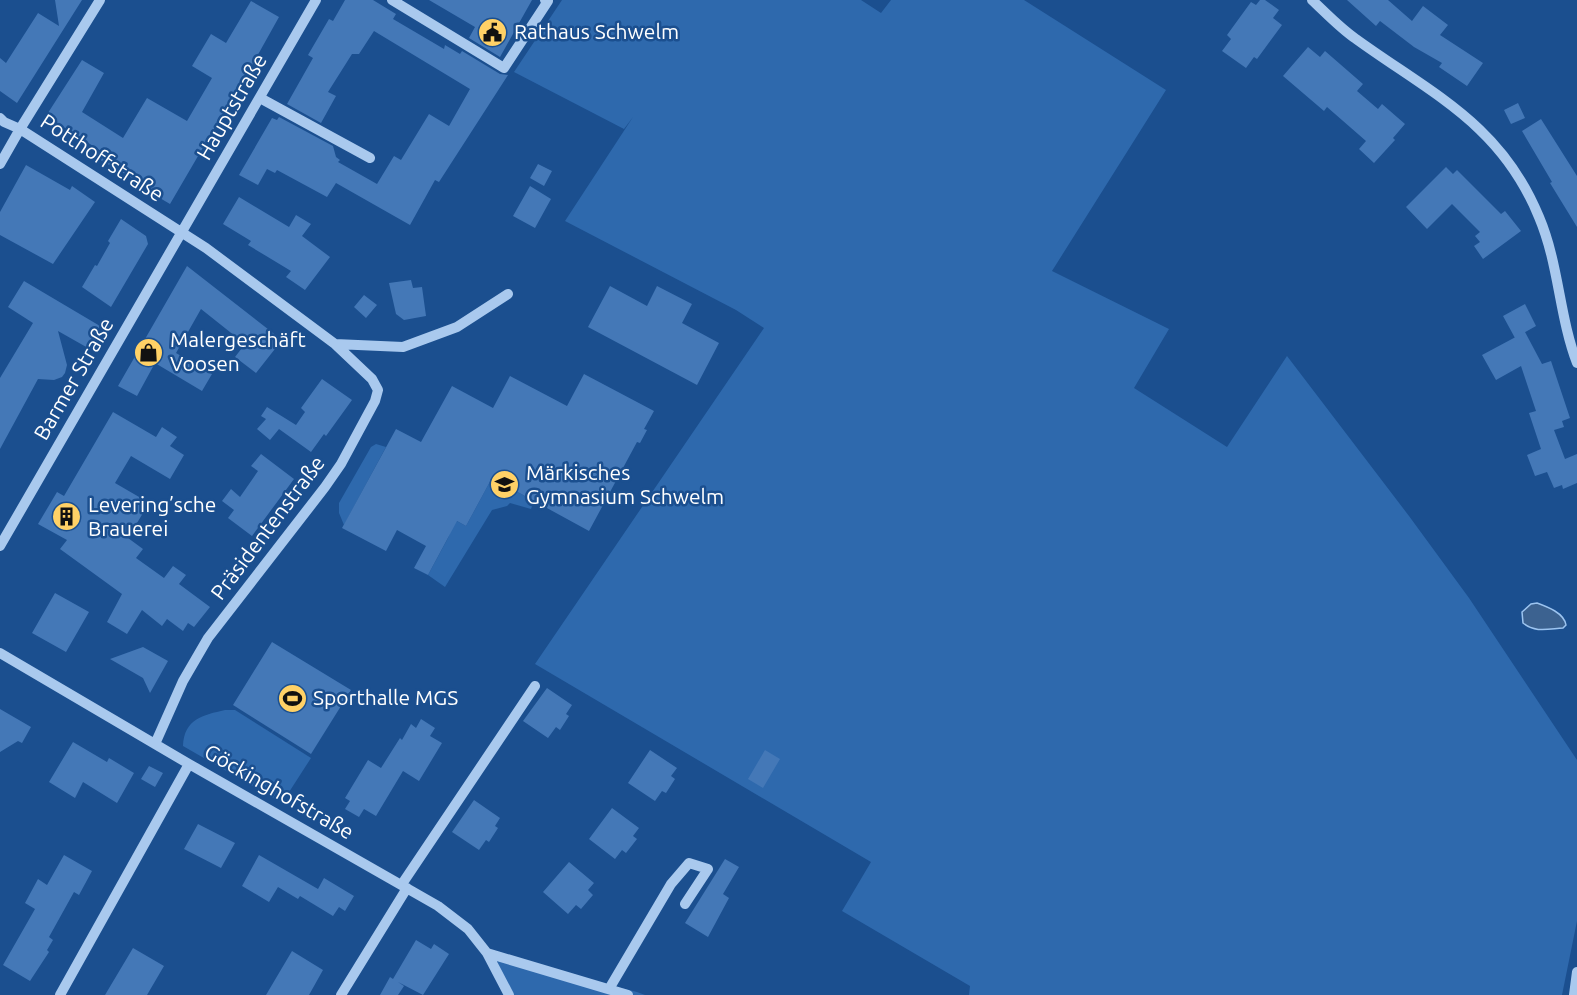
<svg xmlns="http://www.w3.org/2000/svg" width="1577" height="995" font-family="Ubuntu,sans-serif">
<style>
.green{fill:#2e69ad}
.water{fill:#3c6290;stroke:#9cc4f0;stroke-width:1.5}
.building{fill:#4478b7}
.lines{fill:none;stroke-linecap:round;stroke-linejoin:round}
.minor{stroke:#a9c9ee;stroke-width:10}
.labels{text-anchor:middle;stroke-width:5;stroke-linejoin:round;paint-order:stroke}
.poi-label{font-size:21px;fill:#fff;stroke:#1b4f8f;text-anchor:start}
.street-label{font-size:21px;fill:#fff;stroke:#1b4f8f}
</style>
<rect width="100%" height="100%" fill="#1b4f8f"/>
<path class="green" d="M 562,0 L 861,0 L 881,13 L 891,0 L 1024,0 L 1166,90 L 1052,271 L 1169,329 L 1134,388 L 1227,447 L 1287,356 L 1409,516 L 1469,598 L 1577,760 L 1577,921 L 1562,995 L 969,995 L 970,986 L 842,911 L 871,862 L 535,664 L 764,328 L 736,310 L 565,221 L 633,117 L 624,129 L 514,72 Z
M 376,444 L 386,447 L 344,525 L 339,513 L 339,503 L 371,447 Z
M 492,478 L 534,501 L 531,509 L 510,503 L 507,506 L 492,510 L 445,587 L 428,575 L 448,538 L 455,520 L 466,526 Z
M 225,710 L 235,710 L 311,758 L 282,803 L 183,746 C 184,719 203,715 225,710 Z
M 495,955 L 637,992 L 645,995 L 509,995 Z"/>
<path class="water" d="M 1537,603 C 1548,607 1564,613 1566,625 L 1563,628 C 1548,629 1535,633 1523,623 L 1522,612 L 1531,604 Z"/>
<path class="building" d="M 55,0 L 82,0 L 17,103 L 0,91 L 0,58 L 6,63 L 38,13 L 59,26 Z
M 345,0 L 373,0 L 396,14 L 393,19 L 444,49 L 445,45 L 460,54 L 462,51 L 500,74 L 508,75 L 439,182 L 435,180 L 410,225 L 336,183 L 327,197 L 277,170 L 275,173 L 267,169 L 258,185 L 239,175 L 272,118 L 277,120 L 279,117 L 333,146 L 336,157 L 340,160 L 338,162 L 377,184 L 394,156 L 401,160 L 429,114 L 449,126 L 470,89 L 374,31 L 359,54 L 352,54 L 328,92 L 336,96 L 321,123 L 287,104 L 313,58 L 308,55 L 329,19 L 333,21 Z
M 429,0 L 532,0 L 500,57 L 469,38 L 475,27 Z
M 1260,0 L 1265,0 L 1279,10 L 1273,18 L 1282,25 L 1257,59 L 1254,57 L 1246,68 L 1222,51 L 1231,39 L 1227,35 L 1251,2 L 1256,5 Z
M 1347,0 L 1388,0 L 1412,21 L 1423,6 L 1448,25 L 1440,35 L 1483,63 L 1467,86 L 1439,67 L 1442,63 L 1414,47 L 1380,21 L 1376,26 Z
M 251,1 L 279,17 L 237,92 L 236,91 L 170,204 L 153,194 L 155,191 L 97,158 L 101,151 L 46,116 L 82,60 L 104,73 L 82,112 L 123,138 L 147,98 L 187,121 L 212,78 L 192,66 L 211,34 L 226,43 Z
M 1308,47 L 1320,57 L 1325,51 L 1363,84 L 1357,91 L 1378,109 L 1382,104 L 1405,124 L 1393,138 L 1395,140 L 1374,163 L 1359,149 L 1366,141 L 1327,107 L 1324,111 L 1283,76 Z
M 1518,103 L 1525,118 L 1511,124 L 1504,110 Z
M 1541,119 L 1577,176 L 1577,227 L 1550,183 L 1552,182 L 1522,131 Z
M 538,164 L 552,171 L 544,186 L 530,178 Z
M 26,165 L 70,190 L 72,186 L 95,202 L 53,264 L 0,235 L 0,212 Z
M 1446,167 L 1453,174 L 1457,170 L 1501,214 L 1505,211 L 1521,231 L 1483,259 L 1474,246 L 1480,242 L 1475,236 L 1480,232 L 1452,204 L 1427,229 L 1406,207 Z
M 530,186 L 551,199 L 535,228 L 513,216 Z
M 239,197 L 289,227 L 296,215 L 311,224 L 302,236 L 330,257 L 305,290 L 286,277 L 291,271 L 248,245 L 251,241 L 223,224 Z
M 121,219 L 146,236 L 148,244 L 111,307 L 82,287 L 95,265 L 97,266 L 110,243 L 108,241 Z
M 187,266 L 282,340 L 256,373 L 235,357 L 245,344 L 201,309 L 176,353 L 212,374 L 202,391 L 155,363 L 137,396 L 118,386 Z
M 411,280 L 413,288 L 422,287 L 426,316 L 404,320 L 396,314 L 389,283 Z
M 24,281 L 100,326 L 88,348 L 58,331 L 67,365 L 65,373 L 62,377 L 54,380 L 38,379 L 0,449 L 0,378 L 33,323 L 8,307 Z
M 610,286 L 647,306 L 657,286 L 692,304 L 682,323 L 719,343 L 697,385 L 588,327 Z
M 364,295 L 377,305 L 366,318 L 354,307 Z
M 1525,304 L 1536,326 L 1515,338 L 1503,316 Z
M 1525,332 L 1542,364 L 1551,361 L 1570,418 L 1562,421 L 1564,427 L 1554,430 L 1565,459 L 1577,454 L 1577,483 L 1563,489 L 1562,485 L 1554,488 L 1547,472 L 1535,476 L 1527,455 L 1541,449 L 1529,413 L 1536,411 L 1521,366 L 1496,380 L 1482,355 Z
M 584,374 L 654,411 L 644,429 L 647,430 L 640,443 L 637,442 L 589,531 L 492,478 L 466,526 L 457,521 L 428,575 L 414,568 L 426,546 L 397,530 L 386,551 L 342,528 L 396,429 L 421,442 L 452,386 L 493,408 L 510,376 L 567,406 Z
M 322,379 L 352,400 L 326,436 L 324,434 L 311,452 L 279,429 L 270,440 L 257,429 L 266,419 L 261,416 L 267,407 L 296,425 L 305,412 L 301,408 Z
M 113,412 L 156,437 L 162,427 L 177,437 L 170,446 L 184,455 L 170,479 L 131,456 L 115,483 L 146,501 L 140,512 L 143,513 L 128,538 L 143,549 L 136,558 L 164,578 L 173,566 L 186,575 L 179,584 L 210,607 L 194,627 L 188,623 L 183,631 L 167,619 L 162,626 L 142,610 L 127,634 L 107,622 L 122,594 L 60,549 L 67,540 L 38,524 L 57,492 L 64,496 Z
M 261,454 L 294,479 L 252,536 L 228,518 L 234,510 L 222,501 L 231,489 L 240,497 L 258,471 L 251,466 Z
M 55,593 L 89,612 L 66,652 L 32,633 Z
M 272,642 L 351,690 L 311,754 L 233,705 Z
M 143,647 L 168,661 L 150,693 L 143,678 L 110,659 Z
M 547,688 L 572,705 L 566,714 L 569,716 L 560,730 L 556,727 L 548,738 L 523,721 Z
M 0,709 L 31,727 L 22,743 L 18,741 L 0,752 Z
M 421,719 L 435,728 L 430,736 L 442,743 L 419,781 L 403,771 L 376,816 L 364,809 L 359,817 L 345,809 L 350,801 L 345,798 L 368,760 L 381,768 L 400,738 L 402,740 L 411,724 L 416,728 Z
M 73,742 L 107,762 L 109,758 L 134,773 L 117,803 L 83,782 L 75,798 L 49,782 Z
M 650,750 L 677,768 L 671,776 L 675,779 L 666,793 L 662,791 L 655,801 L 628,783 Z
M 765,750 L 780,759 L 763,788 L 748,779 Z
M 149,766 L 163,773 L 155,787 L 141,779 Z
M 474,800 L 500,818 L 495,826 L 498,828 L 489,842 L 486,840 L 479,850 L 452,832 Z
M 612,808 L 639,828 L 633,836 L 637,839 L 626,853 L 622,850 L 615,859 L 589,839 Z
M 198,824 L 235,843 L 221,868 L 184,849 Z
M 64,855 L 92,871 L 79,895 L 74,892 L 49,937 L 53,940 L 47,950 L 49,952 L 30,981 L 3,965 L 35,909 L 25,903 L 38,879 L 47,885 Z
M 259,855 L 318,889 L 324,878 L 354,896 L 345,911 L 339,907 L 333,916 L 300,896 L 298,899 L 278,887 L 269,902 L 242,886 Z
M 725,859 L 739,867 L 723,894 L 729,898 L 708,937 L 685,923 Z
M 569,862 L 594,883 L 588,890 L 593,895 L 581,909 L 576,905 L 568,914 L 543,892 Z
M 416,940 L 431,949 L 434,944 L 449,954 L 423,995 L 398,982 L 404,986 L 398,995 L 380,995 L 390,977 L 393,979 Z
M 133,948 L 164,966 L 147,995 L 105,995 Z
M 292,951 L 323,970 L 309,995 L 266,995 Z"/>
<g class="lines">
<path class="minor" d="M 392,0 L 504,68 L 548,1 L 545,0
M 1312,0 C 1326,13 1340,28 1356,39 C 1432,94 1501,124 1539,217 C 1559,264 1559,316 1577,363
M 260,98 L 370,158
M 0,118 L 4,122 L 20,129 L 206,248 L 335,344 L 372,379 L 378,390 L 375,401 L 341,464 L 325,487 L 208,638 L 183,681 L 155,744
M 0,164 L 20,129 L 100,0
M 335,344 L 403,347 L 457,327 L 508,294
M 0,546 L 316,0
M 0,653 L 189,764 L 438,906 L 468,929 L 487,953 L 509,995
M 402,884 L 535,686
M 487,953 L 628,995
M 609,989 L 671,884 L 689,863 L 708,869 L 685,904
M 60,995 L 189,764
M 341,995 L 407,888
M 1574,995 L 1577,972"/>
</g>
<defs>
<symbol id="civic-disc" viewBox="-11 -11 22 22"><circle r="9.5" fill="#ffd166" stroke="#1b4f8f"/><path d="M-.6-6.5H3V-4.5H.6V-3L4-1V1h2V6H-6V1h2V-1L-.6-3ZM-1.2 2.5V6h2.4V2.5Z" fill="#111"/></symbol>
<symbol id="shop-disc" viewBox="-11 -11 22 22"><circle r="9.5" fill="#ffd166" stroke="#1b4f8f"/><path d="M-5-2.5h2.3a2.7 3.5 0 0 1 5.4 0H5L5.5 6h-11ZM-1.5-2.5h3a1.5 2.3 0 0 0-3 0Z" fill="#111"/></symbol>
<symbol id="school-disc" viewBox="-11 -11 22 22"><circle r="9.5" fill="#ffd166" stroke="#1b4f8f"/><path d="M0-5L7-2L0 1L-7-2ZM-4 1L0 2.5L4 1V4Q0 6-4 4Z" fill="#111"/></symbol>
<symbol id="building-disc" viewBox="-11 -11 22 22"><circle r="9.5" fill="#ffd166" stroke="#1b4f8f"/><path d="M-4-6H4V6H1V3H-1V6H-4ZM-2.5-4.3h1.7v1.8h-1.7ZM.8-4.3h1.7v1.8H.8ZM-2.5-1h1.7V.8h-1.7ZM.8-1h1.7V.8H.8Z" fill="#111"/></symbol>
<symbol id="stadium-disc" viewBox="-11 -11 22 22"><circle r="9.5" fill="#ffd166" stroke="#1b4f8f"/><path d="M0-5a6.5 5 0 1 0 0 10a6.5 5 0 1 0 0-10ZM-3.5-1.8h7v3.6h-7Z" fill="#111"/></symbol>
</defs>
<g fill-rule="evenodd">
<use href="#civic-disc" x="476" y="16" width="33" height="33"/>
<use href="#shop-disc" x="132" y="336" width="33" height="33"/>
<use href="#school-disc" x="488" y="468" width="33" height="33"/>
<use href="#building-disc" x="50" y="500" width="33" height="33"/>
<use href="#stadium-disc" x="276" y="682" width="33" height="33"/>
</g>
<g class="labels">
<g class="poi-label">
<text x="514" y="39">Rathaus Schwelm</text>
<text x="170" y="347">Malergeschäft<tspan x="170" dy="24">Voosen</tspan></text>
<text x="526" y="480">Märkisches<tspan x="526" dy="24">Gymnasium Schwelm</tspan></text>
<text x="88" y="512">Levering’sche<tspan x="88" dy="24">Brauerei</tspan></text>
<text x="313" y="705">Sporthalle MGS</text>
</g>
<g class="street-label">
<text transform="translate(232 107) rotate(-60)" y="7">Hauptstraße</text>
<text transform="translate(102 158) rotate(33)" y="7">Potthoffstraße</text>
<text transform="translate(74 379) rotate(-60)" y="7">Barmer Straße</text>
<text transform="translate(268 528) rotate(-53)" y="7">Präsidentenstraße</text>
<text transform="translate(279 792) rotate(30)" y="7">Göckinghofstraße</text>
</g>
</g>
</svg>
